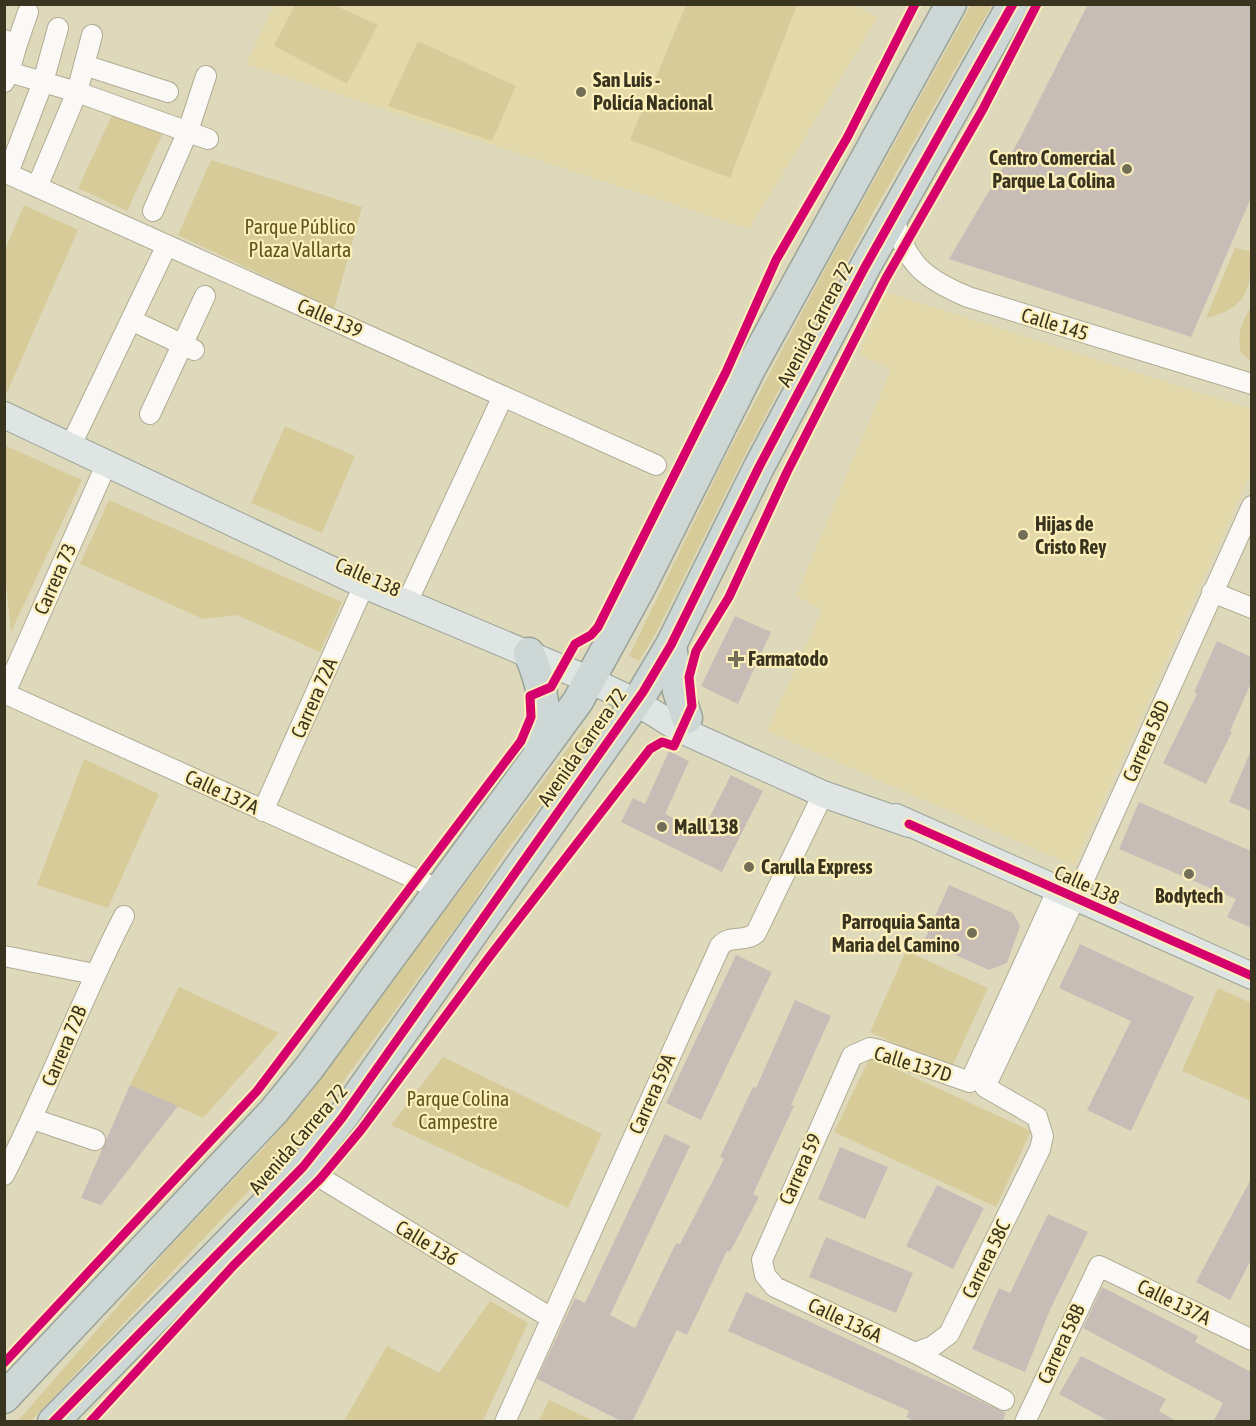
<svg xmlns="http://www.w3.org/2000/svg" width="1256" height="1426" font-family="'Asap Condensed',sans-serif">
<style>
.built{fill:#e3d9aa}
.green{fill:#d6cb99}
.building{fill:#c8bdb6}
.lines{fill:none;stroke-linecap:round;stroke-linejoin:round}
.minor-casing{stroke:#b0ab94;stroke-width:22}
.major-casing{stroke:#99a398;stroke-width:28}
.highway-casing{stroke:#99a398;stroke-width:33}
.minor{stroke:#faf9f5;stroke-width:20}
.major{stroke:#dfe5e2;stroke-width:26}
.highway{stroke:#ccd7d6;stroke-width:30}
.cycleway-casing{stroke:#fcefba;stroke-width:13}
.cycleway{stroke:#d6006c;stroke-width:9}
.poi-dot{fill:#736e56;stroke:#fcefba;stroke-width:2}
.labels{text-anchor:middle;stroke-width:4.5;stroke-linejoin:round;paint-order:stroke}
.poi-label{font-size:20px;font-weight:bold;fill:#39341f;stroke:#fcefba;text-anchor:start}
.park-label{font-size:20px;fill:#61541e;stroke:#fcefba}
.street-label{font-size:20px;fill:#39341f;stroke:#fcefba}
</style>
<rect width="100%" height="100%" fill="#dfd9bc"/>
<path class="built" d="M 851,4 L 878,17 L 749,229 L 246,64 L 274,5 Z
M 886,292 L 1251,409 L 1251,473 L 1074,866 L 767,731 L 822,610 L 796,596 L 891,369 L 859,354 Z"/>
<path class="green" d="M 295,5 L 334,5 L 378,25 L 347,84 L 274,46 Z
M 686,5 L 797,5 L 730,178 L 630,140 Z
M 971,5 L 992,5 L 870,218 L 752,441 L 658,629 L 639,661 L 629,656 L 722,464 L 825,269 Z
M 418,41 L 516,86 L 492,141 L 388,106 Z
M 114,111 L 163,133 L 127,211 L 78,188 Z
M 211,160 L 362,207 L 334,309 L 178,235 Z
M 24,205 L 78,230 L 5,397 L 5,250 Z
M 1235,248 L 1251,251 C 1252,289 1246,309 1206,318 Z
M 1251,307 L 1251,361 L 1241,353 C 1237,334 1241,323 1251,307 Z
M 285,426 L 355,456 L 322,533 L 251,503 Z
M 4,445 L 82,480 L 11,632 L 4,565 Z
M 109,500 L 342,602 L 320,652 L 237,615 L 203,619 L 80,564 Z
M 583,728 L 592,736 L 505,853 L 466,913 L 312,1124 L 31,1421 L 17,1422 L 172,1244 L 257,1155 L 310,1094 L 390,983 Z
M 84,759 L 159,794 L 108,908 L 37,885 Z
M 906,951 L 988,988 L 951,1069 L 870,1032 Z
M 179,987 L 279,1033 L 203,1118 L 130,1085 Z
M 1218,988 L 1251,1003 L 1251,1101 L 1182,1071 Z
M 443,1057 L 602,1134 L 568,1208 L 391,1125 Z
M 870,1057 L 1031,1131 L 996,1207 L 834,1132 Z
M 490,1301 L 528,1323 L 483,1421 L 344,1421 L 387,1346 L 439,1373 Z
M 549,1400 L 594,1421 L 539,1421 Z"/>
<path class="building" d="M 1088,4 L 1251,4 L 1251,198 L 1191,337 L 949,259 L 1019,140 Z
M 735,616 L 771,632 L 738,704 L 701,686 Z
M 1217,641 L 1251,657 L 1251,683 L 1230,731 L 1232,732 L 1206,784 L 1163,763 L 1197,694 L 1194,692 Z
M 1251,750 L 1251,811 L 1229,802 Z
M 669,751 L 689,761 L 665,814 L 702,832 L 731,775 L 763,791 L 722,872 L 621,822 L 633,798 L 645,804 Z
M 1139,802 L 1251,851 L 1251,928 L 1227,917 L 1236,899 L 1119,849 Z
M 949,885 L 1013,913 L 1020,926 L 1007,963 L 989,970 L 924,941 Z
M 1080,944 L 1194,997 L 1131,1131 L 1087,1110 L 1131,1021 L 1059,988 Z
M 736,955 L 772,972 L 701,1120 L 666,1103 Z
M 795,1000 L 831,1016 L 791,1105 L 794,1106 L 753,1194 L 759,1197 L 730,1252 L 727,1251 L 687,1335 L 677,1330 L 632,1422 L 623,1422 L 537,1379 L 575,1298 L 585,1303 L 665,1134 L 690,1146 L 610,1315 L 635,1328 L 676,1243 L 680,1244 L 724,1159 L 720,1157 L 753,1087 L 756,1088 Z
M 130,1085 L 178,1106 L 101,1205 L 81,1198 Z
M 840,1147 L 888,1167 L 865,1219 L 818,1199 Z
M 1251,1179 L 1251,1260 L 1230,1300 L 1196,1282 Z
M 937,1185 L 984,1208 L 953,1269 L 906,1246 Z
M 1048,1214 L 1088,1232 L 1050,1310 L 1025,1372 L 972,1349 L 999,1288 L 1010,1293 Z
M 826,1237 L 913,1273 L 896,1313 L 809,1277 Z
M 1102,1287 L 1198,1336 L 1195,1342 L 1251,1372 L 1251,1422 L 1213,1422 L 1223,1403 L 1083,1328 Z
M 746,1292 L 1006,1413 L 1002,1422 L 916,1422 L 906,1417 L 909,1411 L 728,1331 Z
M 1081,1356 L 1166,1399 L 1159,1411 L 1178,1422 L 1110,1422 L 1059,1394 Z"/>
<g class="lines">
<defs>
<path id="minor" d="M 4,40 L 17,44 L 9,72
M 17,44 L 28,12
M 84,65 L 168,92
M 4,82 L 9,72 L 77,92 L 208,139
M 4,172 L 656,465
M 8,173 L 43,82 L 58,28
M 37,187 L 77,92 L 92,35
M 153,211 L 188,131 L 206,76
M 894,218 C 906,264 925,279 968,297 L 1252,384
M 131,320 L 194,350
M 150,414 L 205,296
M 70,447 L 167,245
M 1212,592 L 1252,608
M 410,596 L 503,396
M 4,693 L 440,890
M 5,693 L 106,465
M 263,811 L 364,585
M 4,956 L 94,974
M 33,1119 L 95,1140
M 303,1167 L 551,1318
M 4,1175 C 48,1090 80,1001 124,916
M 915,1353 L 933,1346 L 949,1334 L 1040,1149 L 1043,1136 L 1037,1117 L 985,1087 L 1085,877 L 1252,506
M 1004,1400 L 915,1353 L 775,1287 L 765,1275 L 762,1260 L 852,1056 L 870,1048 L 879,1050 L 970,1082 L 1057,891
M 505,1422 L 720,946 C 730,934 745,943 756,933 L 823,794
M 1025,1422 L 1099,1266 L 1252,1340"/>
<path id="major" d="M 4,415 L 364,585 L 590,680 L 636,702 L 681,730 L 823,794 L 909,824
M 896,817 L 1252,976"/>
<path id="highway" d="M 671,645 L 678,691 L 687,718
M 529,653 C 544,688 548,715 539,752
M 4,1398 L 274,1111 L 309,1068 L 578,701 L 641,586 L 750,369 L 951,4
M 53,1422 L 303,1167 L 342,1118 L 643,692 L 671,645 L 759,467 L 865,267 L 1013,4"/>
</defs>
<use href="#minor" class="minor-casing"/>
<use href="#major" class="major-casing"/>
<use href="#highway" class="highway-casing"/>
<use href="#minor" class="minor"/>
<use href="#major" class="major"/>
<use href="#highway" class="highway"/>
<defs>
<path id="cycleway" d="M 909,824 L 1252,976
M 4,1363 L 257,1091 L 521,741 L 531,717 L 530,696 L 551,687 L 575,644 L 591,635 L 598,627 L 726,372 L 776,260 L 847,138 L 915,4
M 53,1422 L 303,1167 L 342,1118 L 643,692 L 671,645 L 759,467 L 865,267 L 1013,4
M 90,1422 L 234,1265 L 320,1179 L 361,1130 L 490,956 L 650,749 L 662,742 L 674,746 L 692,706 L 689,677 L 696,651 L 729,597 L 787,472 L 886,278 L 983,109 L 1037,4"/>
</defs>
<use href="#cycleway" class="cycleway-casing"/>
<use href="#cycleway" class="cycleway"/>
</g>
<g class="poi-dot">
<circle cx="581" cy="92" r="6"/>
<circle cx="1127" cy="169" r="6"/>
<circle cx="1023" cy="535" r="6"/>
<path d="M733 650h6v6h6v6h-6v6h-6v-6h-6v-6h6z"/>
<circle cx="662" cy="827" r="6"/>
<circle cx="749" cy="867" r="6"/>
<circle cx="1189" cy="874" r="6"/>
<circle cx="972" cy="933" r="6"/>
</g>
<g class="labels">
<g class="poi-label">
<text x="593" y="87">San Luis -<tspan x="593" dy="23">Policía Nacional</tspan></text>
<text x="1115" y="165" text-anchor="end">Centro Comercial<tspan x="1115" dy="23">Parque La Colina</tspan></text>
<text x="1035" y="531">Hijas de<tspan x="1035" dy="23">Cristo Rey</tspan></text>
<text x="748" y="666">Farmatodo</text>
<text x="674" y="834">Mall 138</text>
<text x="761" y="874">Carulla Express</text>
<text x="1189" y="903" text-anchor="middle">Bodytech</text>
<text x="960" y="929" text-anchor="end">Parroquia Santa<tspan x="960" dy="23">Maria del Camino</tspan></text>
</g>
<g class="park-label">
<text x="300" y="234">Parque Público<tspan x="300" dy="23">Plaza Vallarta</tspan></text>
<text x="458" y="1106">Parque Colina<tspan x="458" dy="23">Campestre</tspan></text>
</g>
<g class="street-label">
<text transform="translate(330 318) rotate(24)" y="7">Calle 139</text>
<text transform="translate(815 324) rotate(-62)" y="7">Avenida Carrera 72</text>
<text transform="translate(1055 324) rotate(17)" y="7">Calle 145</text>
<text transform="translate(368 577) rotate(24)" y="7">Calle 138</text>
<text transform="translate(55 579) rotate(-66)" y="7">Carrera 73</text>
<text transform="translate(314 698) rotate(-66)" y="7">Carrera 72A</text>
<text transform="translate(1146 741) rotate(-66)" y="7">Carrera 58D</text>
<text transform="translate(582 747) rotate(-55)" y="7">Avenida Carrera 72</text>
<text transform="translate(222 792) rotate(25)" y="7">Calle 137A</text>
<text transform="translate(1087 885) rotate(24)" y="7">Calle 138</text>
<text transform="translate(64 1046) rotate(-67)" y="7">Carrera 72B</text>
<text transform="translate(913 1064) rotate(17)" y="7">Calle 137D</text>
<text transform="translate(652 1094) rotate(-66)" y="7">Carrera 59A</text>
<text transform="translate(298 1139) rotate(-49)" y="7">Avenida Carrera 72</text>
<text transform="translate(800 1169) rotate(-66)" y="7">Carrera 59</text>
<text transform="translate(427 1243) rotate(31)" y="7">Calle 136</text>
<text transform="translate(986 1259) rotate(-64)" y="7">Carrera 58C</text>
<text transform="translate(1174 1302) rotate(26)" y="7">Calle 137A</text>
<text transform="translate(845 1320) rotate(25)" y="7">Calle 136A</text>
<text transform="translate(1061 1344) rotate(-65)" y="7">Carrera 58B</text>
</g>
</g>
<rect width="1256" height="1426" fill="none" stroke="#39341f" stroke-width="12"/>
</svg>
